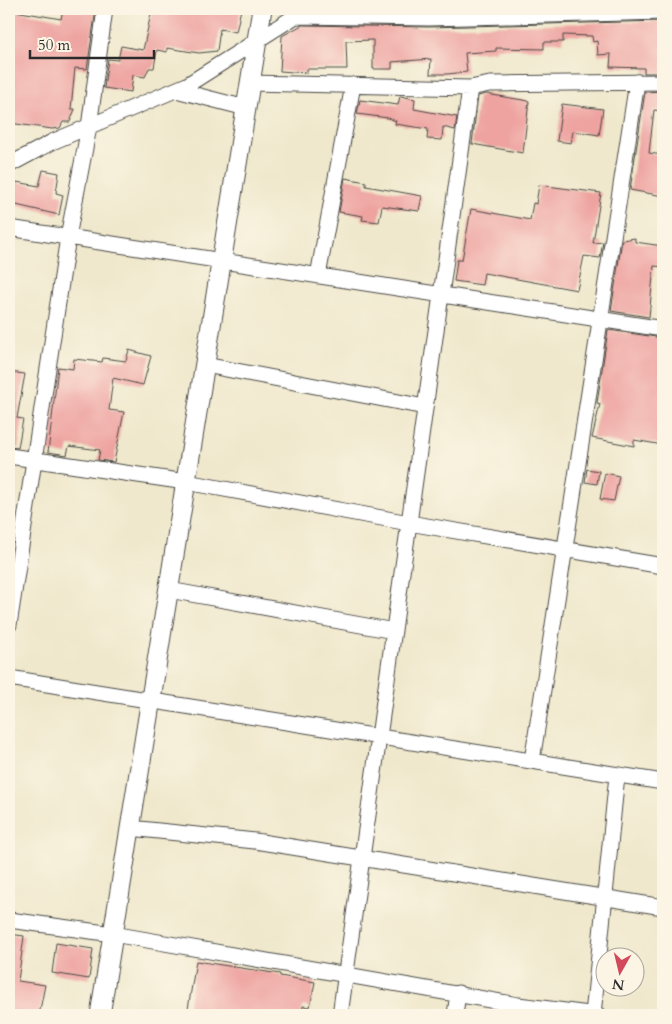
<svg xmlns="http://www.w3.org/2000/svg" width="672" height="1024" font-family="Cardo,serif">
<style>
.building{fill:#eea3a0}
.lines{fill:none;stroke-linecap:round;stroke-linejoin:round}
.minor-casing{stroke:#484743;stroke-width:17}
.tertiary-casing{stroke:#484743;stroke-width:21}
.minor{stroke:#fff;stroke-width:15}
.tertiary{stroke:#fff;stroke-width:19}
</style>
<rect width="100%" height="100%" fill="#fcf5e5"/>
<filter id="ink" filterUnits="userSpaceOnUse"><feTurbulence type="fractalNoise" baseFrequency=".02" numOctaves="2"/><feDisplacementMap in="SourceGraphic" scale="10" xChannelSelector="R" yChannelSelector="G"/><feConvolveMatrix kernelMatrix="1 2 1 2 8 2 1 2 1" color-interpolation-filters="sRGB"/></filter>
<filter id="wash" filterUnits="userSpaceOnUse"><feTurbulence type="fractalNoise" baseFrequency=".0096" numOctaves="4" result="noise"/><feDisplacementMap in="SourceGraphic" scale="20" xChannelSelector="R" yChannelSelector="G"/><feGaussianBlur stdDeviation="1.12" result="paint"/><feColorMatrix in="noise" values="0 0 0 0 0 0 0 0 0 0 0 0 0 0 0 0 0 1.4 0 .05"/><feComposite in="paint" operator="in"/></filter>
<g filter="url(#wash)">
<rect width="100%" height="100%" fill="#efe8cc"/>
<g id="blocks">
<path class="building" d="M 63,9 L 96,9 L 87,69 L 75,68 L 71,109 L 75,109 L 70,122 L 63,122 L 60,128 L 52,129 L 9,123 L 13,85 L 9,84 L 9,10 L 61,19 Z
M 152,9 L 241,9 L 236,32 L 220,29 L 217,51 L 199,53 L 167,48 L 167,52 L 157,50 L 154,68 L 149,68 L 145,77 L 133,75 L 131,92 L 104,88 L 108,59 L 118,60 L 121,46 L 143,50 Z
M 663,21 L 663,73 L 644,73 L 644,68 L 610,67 L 611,54 L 598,55 L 597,41 L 593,42 L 592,36 L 563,35 L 563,42 L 544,42 L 544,49 L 496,48 L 496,51 L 465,53 L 467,72 L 447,74 L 430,74 L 431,59 L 392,62 L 392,69 L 373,69 L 373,40 L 346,41 L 347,69 L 307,69 L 307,73 L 280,71 L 282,36 L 302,25 L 429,27 Z
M 663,91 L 663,111 L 654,110 L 649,153 L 663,155 L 663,196 L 630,190 L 645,92 Z
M 486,94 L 529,101 L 523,153 L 472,144 L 478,96 Z
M 400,96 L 415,99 L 414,109 L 457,117 L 455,130 L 443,127 L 442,140 L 427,139 L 428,129 L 395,124 L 396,121 L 388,118 L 357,114 L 360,100 L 398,105 Z
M 562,104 L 603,109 L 599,135 L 573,131 L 571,143 L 557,141 Z
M 43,170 L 59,173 L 56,193 L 63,195 L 59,215 L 12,204 L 16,182 L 39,186 Z
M 345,178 L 366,182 L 366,186 L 422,196 L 419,211 L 382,206 L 379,222 L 362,220 L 363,216 L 339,212 Z
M 539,185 L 601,193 L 593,243 L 603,242 L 600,258 L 584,256 L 577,290 L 484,273 L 482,285 L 454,281 L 457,260 L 462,260 L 471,209 L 530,220 L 533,203 L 536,204 Z
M 635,238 L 635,242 L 663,246 L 663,267 L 654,266 L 649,317 L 611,311 L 622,240 Z
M 608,330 L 663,338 L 663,445 L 634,440 L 634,446 L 592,438 L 600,404 L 597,403 Z
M 129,350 L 151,356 L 143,385 L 113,378 L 109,410 L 124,412 L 114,462 L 98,460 L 100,450 L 69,446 L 67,455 L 48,452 L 58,367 L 73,369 L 74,359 L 102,362 L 103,358 L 126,361 Z
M 9,372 L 25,374 L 17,418 L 23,419 L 18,448 L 9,447 Z
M 587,469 L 599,471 L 597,484 L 585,482 Z
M 605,473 L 619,476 L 614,501 L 600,499 Z
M 9,934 L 24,936 L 18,981 L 45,985 L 39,1015 L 9,1013 Z
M 56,943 L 93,949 L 89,979 L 52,973 Z
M 196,961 L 280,974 L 280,976 L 315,982 L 310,1007 L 303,1006 L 301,1015 L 187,1015 Z"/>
</g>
</g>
<g filter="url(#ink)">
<use href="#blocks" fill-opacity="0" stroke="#484743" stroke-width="1"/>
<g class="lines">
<defs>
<path id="minor" d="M 297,16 L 429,18 L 663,12
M 250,83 L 470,88 L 490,84 L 663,82
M 176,90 L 246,108
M 9,165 L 52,142 L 187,85 L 305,10
M 9,228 L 663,329
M 318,276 L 353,85
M 205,365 L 425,407
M 9,456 L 186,482 L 409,523 L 663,566
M 169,590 L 394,631
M 9,625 L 68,237 L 89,127 L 105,9
M 9,678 L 663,782
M 532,761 L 637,82
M 130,828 L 255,841 L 663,907
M 9,920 L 113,934 L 518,1005 L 597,1015
M 340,1015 L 470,88
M 455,1015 L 458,993
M 593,1015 L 617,775"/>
<path id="tertiary" d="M 100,1015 L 262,9"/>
</defs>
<use href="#minor" class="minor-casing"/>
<use href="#tertiary" class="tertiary-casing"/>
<use href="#minor" class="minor"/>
<use href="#tertiary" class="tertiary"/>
</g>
</g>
<rect width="672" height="1024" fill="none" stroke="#fcf5e5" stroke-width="30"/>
<g transform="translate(620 972) rotate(188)"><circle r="24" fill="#fcf5e5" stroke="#a8a49b"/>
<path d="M0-4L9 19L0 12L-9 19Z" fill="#d1495b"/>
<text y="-8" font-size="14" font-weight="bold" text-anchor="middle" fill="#2b2b2b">N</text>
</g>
<path d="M30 50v8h124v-8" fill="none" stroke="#2b2b2b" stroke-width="2.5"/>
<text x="38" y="50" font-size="15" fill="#2b2b2b" stroke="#fcf5e5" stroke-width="4" paint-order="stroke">50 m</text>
</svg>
